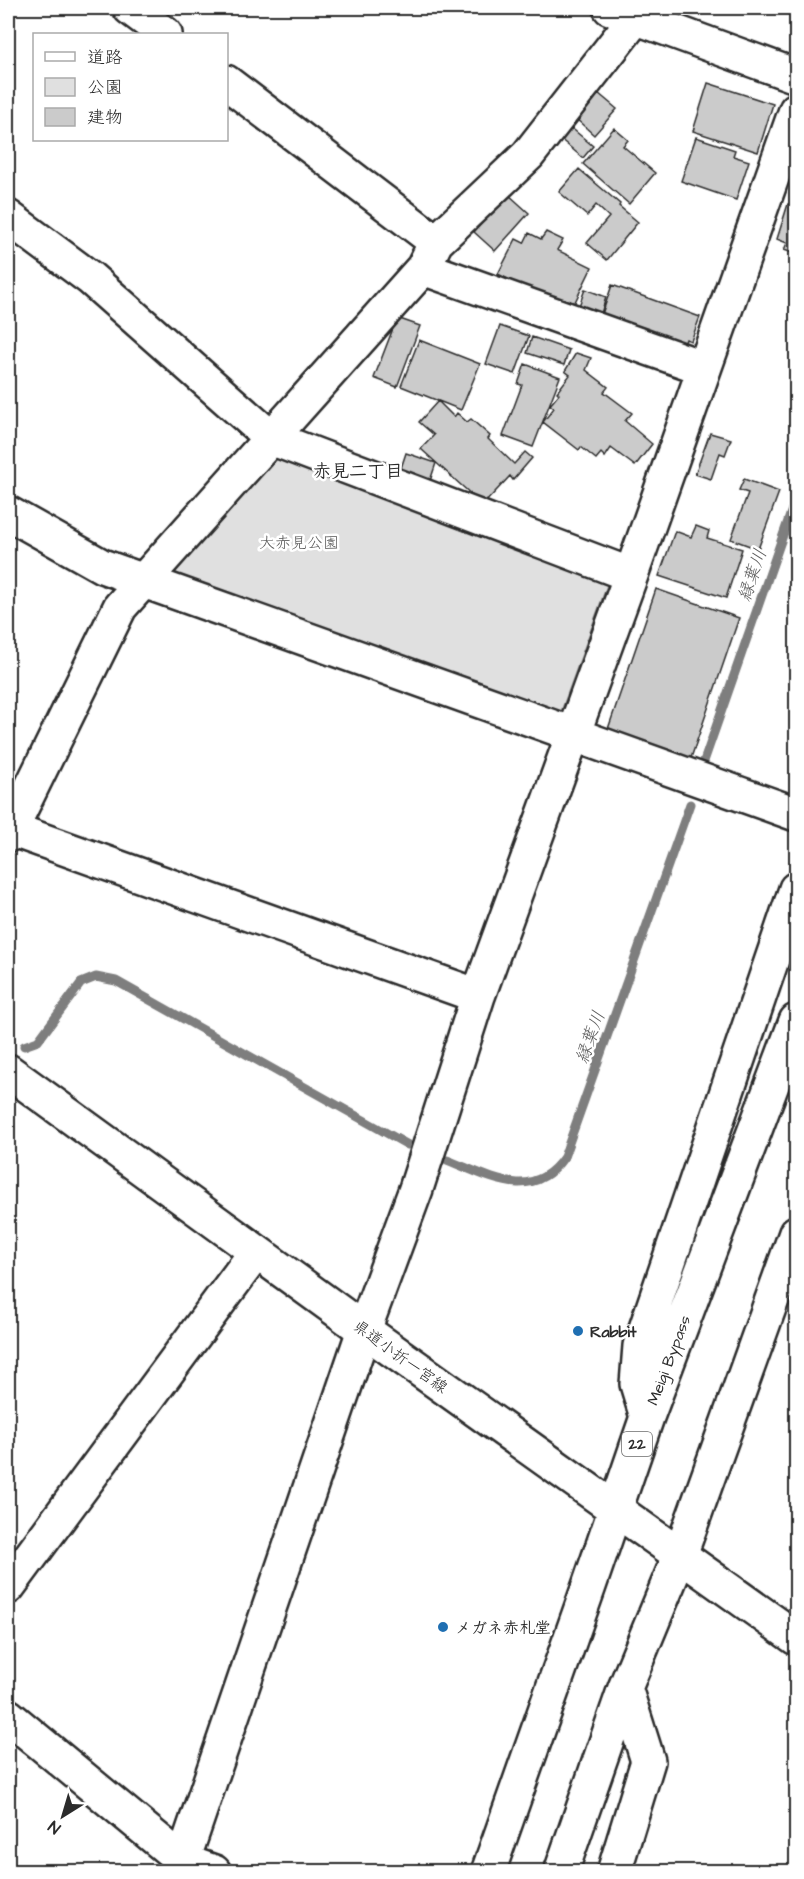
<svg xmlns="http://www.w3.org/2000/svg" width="804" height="1879" font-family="'Architects Daughter','Klee One',sans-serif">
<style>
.green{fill:#e0e0e0;stroke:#868686;stroke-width:1.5}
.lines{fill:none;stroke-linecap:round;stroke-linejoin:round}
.stream{stroke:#7e7e7e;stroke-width:9}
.building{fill:#cbcbcb;stroke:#2b2b2b;stroke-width:1.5}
.minor-casing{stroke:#2b2b2b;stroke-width:38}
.major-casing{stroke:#2b2b2b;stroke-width:38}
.highway-casing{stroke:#2b2b2b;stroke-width:38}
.minor{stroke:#fff;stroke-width:33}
.major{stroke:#fff;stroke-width:33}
.highway{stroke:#fff;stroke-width:33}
.poi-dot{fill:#1f6fb2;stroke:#fff;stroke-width:2}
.labels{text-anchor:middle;stroke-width:5;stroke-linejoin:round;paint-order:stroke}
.shield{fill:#fff;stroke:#6b6b6b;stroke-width:1.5}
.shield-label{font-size:15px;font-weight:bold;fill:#2b2b2b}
.park-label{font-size:16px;fill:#585858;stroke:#fff}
.poi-label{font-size:16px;font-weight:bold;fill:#2b2b2b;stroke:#fff;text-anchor:start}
.street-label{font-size:16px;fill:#2b2b2b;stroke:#fff}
.neighbourhood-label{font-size:18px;font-weight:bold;fill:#2b2b2b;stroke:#fff}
.water-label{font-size:18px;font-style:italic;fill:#5c5c5c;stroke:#fff}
</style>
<rect width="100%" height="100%" fill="#fff"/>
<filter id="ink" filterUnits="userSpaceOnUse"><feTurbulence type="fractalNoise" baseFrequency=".0167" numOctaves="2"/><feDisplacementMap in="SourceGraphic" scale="12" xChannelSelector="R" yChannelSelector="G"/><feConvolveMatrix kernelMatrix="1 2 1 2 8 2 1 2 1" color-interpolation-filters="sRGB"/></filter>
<g filter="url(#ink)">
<path class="green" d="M 276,457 L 609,580 L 561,712 L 170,572 Z"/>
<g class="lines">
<path class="stream" d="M 703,764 L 796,498
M 24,1046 L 38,1041 L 81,983 L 96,977 L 116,981 L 408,1145
M 447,1160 C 489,1176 532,1204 564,1157 L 690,804"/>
</g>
<path class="building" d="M 708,83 L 773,104 L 758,152 L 693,131 Z
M 598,93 L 617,109 L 594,135 L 575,118 Z
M 569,126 L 593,146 L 583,158 L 559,138 Z
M 614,128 L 628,140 L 623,146 L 655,173 L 629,204 L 583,164 Z
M 696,137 L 735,150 L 733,156 L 749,161 L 736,200 L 681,181 Z
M 579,169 L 620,204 L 619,206 L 638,222 L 607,260 L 587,243 L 609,217 L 596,205 L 587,216 L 559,192 Z
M 508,194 L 529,213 L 495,251 L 474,232 Z
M 788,204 L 796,206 L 796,254 L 784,250 L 787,243 L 777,239 Z
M 546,232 L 563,240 L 557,250 L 592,267 L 571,310 L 498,274 L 516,239 L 524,243 L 529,233 L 541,239 Z
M 612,285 L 700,317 L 691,341 L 686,339 L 682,350 L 600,320 Z
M 585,289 L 606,297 L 600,317 L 578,309 Z
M 397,318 L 420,326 L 397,387 L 374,378 Z
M 500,326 L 529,336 L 515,374 L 486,364 Z
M 532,337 L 569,350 L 564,365 L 527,353 Z
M 419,340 L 480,364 L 461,410 L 401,386 Z
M 576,353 L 591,358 L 586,370 L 608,387 L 604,392 L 632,413 L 625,421 L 652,444 L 635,466 L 611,448 L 605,457 L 601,453 L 596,459 L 581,447 L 579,450 L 543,422 L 554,408 L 550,405 L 559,394 L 557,392 L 570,375 L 565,371 Z
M 525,364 L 560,377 L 533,447 L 503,436 L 522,385 L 518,384 Z
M 438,401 L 454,417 L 457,413 L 467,422 L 471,419 L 490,436 L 488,439 L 514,464 L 525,452 L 532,458 L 513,480 L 510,476 L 483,505 L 421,449 L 434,435 L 419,422 Z
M 710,433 L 731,439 L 725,455 L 720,453 L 711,479 L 695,474 Z
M 406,453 L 436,463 L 427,490 L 397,480 Z
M 744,479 L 779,492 L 758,549 L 731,539 L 748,493 L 739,490 Z
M 696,526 L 709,531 L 707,538 L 742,549 L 726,598 L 659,576 L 675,531 L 691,537 Z
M 656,589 L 739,618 L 691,758 L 608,729 Z"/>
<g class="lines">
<defs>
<path id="minor" d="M 130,8 L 165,34
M 610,8 L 796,76
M 226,82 L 436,242
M 8,217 L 90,278 L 271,438 L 631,575
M 423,268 L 704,368
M 8,513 L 102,566 L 796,814
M 8,828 L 478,996
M 8,835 L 120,607 L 423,268 L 436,242 L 528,155 L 636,17
M 8,1587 L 256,1252
M 8,1716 L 183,1861 L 214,1872
M 179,1872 L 364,1330 L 416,1189 L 478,996 L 631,575 L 796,110"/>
<path id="major" d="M 8,1071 L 364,1330 L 796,1638"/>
<path id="highway" d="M 647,1417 L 637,1384 L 640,1346 L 796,889
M 488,1872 L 589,1586 L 647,1417 L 796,1021
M 561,1872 L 625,1688 L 680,1555 L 796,1233
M 614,1872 L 648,1761 L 625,1688"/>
</defs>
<use href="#minor" class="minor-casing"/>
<use href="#major" class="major-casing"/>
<use href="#highway" class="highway-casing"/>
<use href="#minor" class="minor"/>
<use href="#major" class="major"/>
<use href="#highway" class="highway"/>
</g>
</g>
<g class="poi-dot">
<circle cx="578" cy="1331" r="6"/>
<circle cx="443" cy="1627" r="6"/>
</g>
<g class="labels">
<rect class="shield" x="622" y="1432" width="30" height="24" rx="4.5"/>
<g class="shield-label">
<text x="637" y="1449">22</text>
</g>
<g class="park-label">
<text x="299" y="548">大赤見公園</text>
</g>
<g class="poi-label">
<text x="590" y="1337">Rabbit</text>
<text x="455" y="1633">メガネ赤札堂</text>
</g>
<g class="street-label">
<text transform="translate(401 1356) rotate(36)" y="6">県道小折一宮線</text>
<text transform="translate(668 1360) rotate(-69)" y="6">Meigi Bypass</text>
</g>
<g class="neighbourhood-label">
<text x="358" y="477">赤見二丁目</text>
</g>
<g class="water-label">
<text transform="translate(752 575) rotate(-71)" y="6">縁葉川</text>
<text transform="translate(590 1037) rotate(-70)" y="6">縁葉川</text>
</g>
</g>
<rect width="804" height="1879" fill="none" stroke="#fff" stroke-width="30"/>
<rect x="15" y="15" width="774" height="1849" fill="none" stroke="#2b2b2b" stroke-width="2" filter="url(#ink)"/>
<rect x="33" y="33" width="195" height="108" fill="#ffffff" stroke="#aaaaaa" stroke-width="1.5"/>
<rect x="45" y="52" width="30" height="9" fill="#ffffff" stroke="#aaaaaa" stroke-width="1.5"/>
<text x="87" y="63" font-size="18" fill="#2b2b2b">道路</text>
<rect x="45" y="78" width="30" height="18" fill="#e0e0e0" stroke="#aaaaaa" stroke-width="1.5"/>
<text x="87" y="93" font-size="18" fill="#2b2b2b">公園</text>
<rect x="45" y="108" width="30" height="18" fill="#cbcbcb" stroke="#aaaaaa" stroke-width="1.5"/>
<text x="87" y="123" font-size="18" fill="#2b2b2b">建物</text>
<g transform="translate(63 1816) rotate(217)" stroke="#ffffff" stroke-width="4.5" paint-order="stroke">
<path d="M0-4.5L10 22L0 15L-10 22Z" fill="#2b2b2b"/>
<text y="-9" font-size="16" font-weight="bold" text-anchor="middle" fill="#2b2b2b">N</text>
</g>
</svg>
